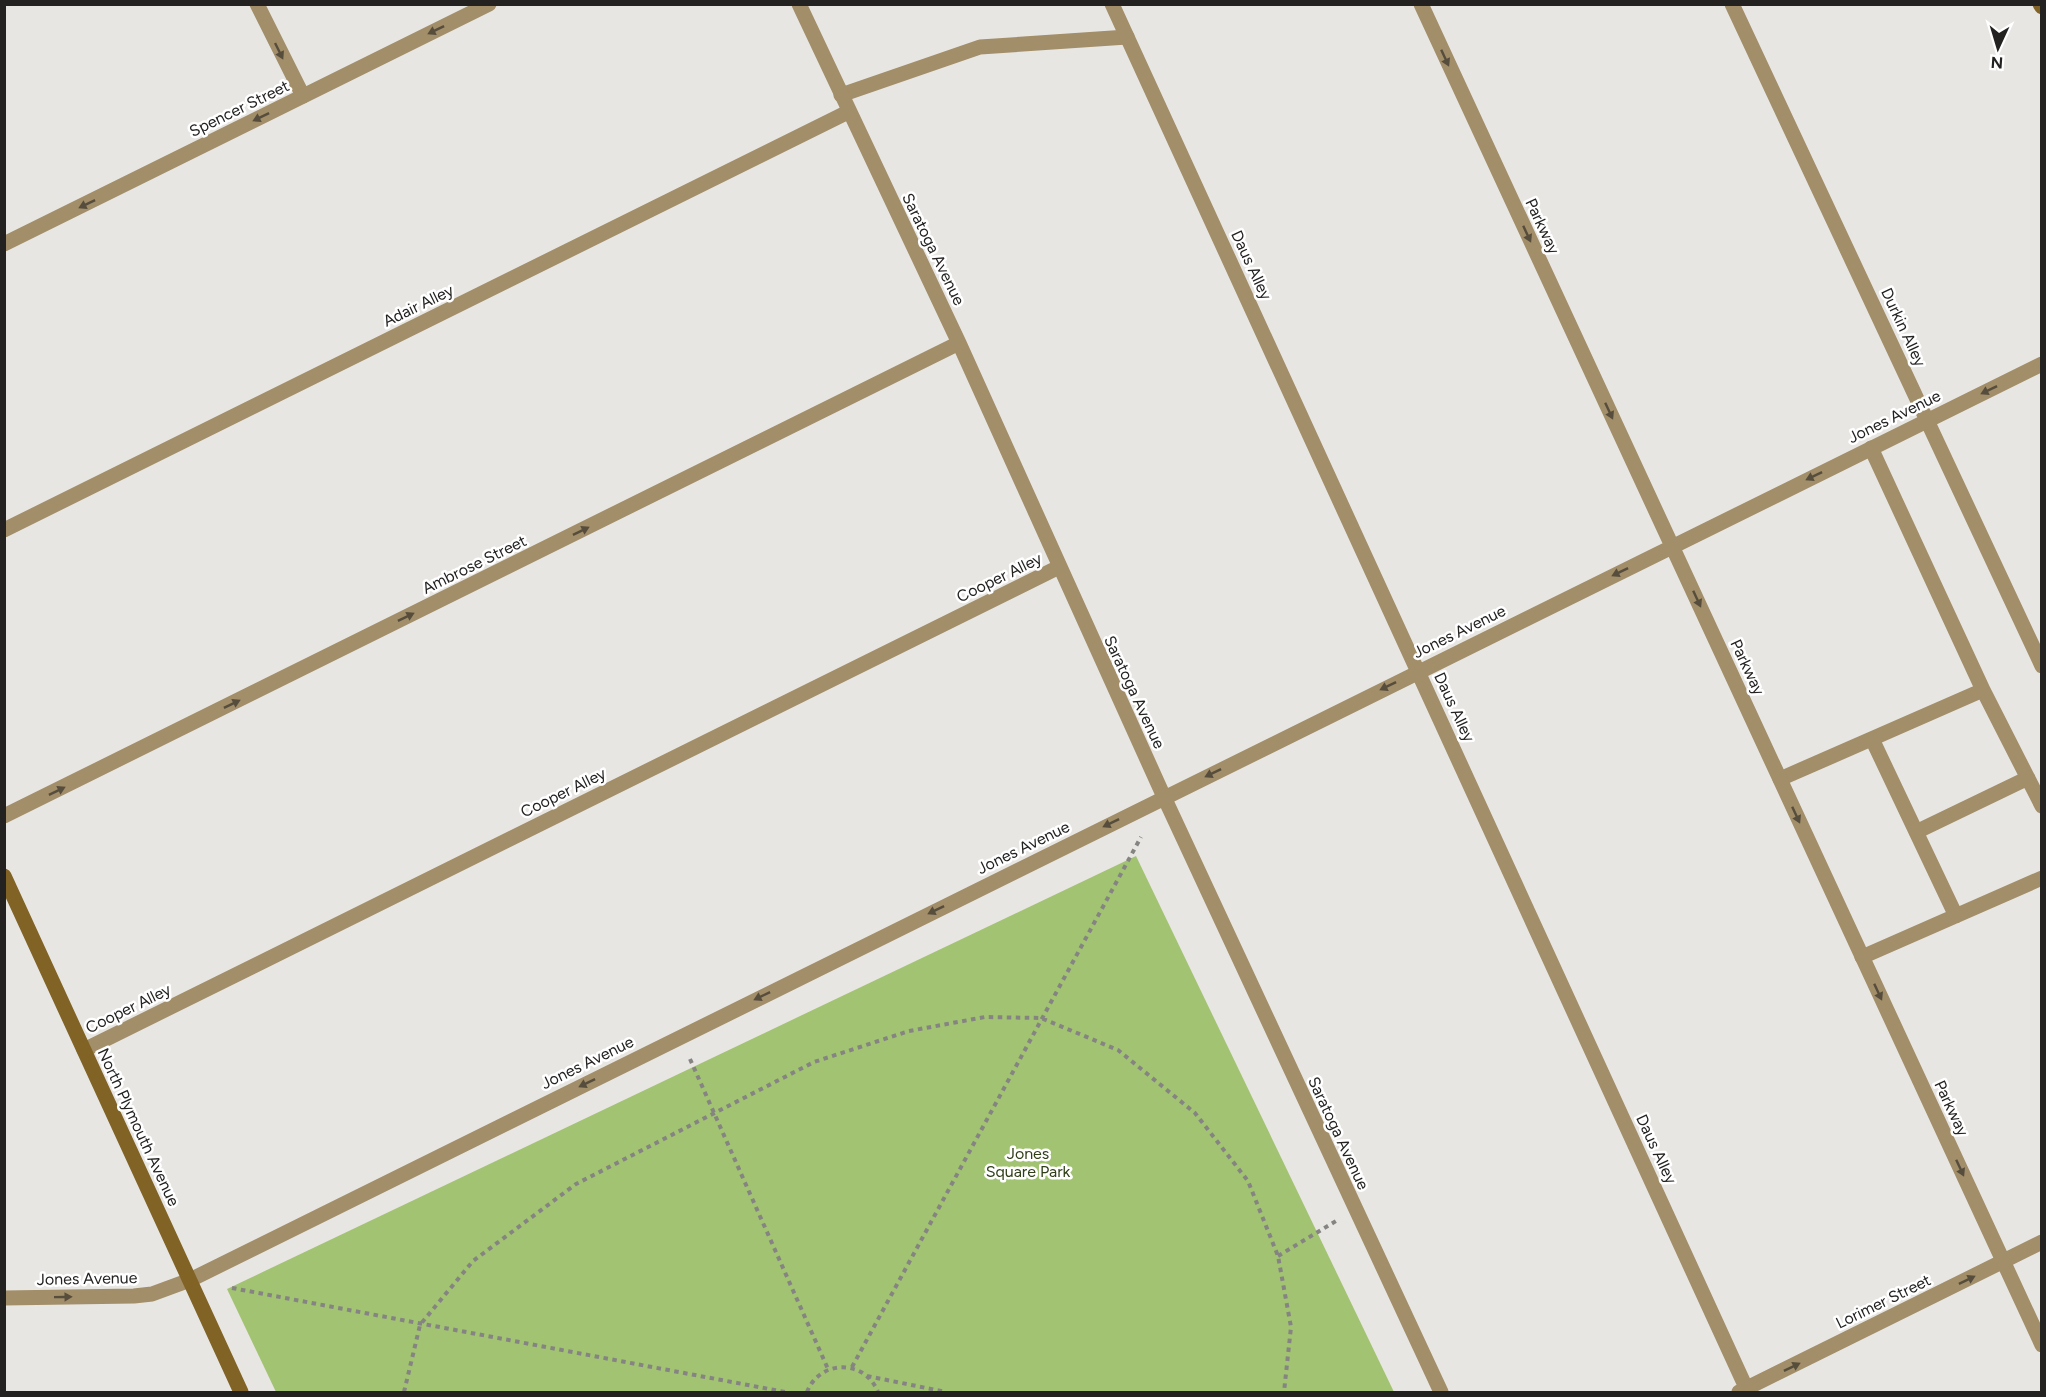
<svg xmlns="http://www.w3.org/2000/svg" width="2046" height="1397" font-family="Figtree,sans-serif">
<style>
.green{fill:#a2c372}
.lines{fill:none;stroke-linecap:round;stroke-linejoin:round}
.path{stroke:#858482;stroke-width:4;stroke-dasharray:4.5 4.5;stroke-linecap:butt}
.lane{stroke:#a28e68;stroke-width:15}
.street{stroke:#a28e68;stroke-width:15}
.secondary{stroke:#816325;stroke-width:15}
.oneway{fill:#564d3d}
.labels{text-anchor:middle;stroke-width:5;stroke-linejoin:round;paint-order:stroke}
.street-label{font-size:16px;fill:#232221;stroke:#fff}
.park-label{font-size:16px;fill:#303f18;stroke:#fff}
</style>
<rect width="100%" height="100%" fill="#e8e6e3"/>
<path class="green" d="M 1136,856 L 1394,1392 L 276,1392 L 227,1289 Z"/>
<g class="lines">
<path class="path" d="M 690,1059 L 828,1369
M 1278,1256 L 1336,1221
M 232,1288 L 785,1392
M 852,1367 L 1141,837
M 867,1376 L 946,1392
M 404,1392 L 420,1325 L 424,1320 L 473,1261 L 576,1184 L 814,1062 L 909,1031 L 985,1017 L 1041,1018 L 1118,1050 L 1195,1113 L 1248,1181 L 1278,1256 L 1291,1327 L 1284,1392
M 807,1392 C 820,1359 865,1359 878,1392"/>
<path class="lane" d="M 257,4 L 303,96
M 1732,4 L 2042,666
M 841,95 L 980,47 L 1127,37
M 1871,448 L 1983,690
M 1872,739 L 1956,916
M 1780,779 L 1983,690 L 2042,806
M 1916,832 L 2028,778
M 1862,957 L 2042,878"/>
<path class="street" d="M 799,4 L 959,343 L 1164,797 L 1441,1392
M 1112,4 L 1748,1392
M 1421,4 L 2042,1345
M 4,244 L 489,4
M 4,530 L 848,112
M 4,816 L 959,343
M 84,1050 L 1059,567
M 4,1298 L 134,1296 L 152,1294 L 190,1280 L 2042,364
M 1739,1392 L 2042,1242"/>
<path class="secondary" d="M 2040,4 L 2042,7
M 4,876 L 241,1392"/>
</g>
<defs><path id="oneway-solid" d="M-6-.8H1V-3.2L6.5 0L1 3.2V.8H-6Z" transform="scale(1.5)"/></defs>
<g class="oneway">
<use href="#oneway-solid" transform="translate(436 30) rotate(154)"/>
<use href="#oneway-solid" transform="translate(279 51) rotate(64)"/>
<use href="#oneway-solid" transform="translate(1445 58) rotate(65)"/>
<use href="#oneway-solid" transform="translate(261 117) rotate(154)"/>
<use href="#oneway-solid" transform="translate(87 204) rotate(154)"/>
<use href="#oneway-solid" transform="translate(1527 234) rotate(65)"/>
<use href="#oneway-solid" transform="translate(1989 390) rotate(154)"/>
<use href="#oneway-solid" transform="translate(1609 411) rotate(65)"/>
<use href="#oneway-solid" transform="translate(1814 476) rotate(154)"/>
<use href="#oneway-solid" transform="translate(581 531) rotate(-26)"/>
<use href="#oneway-solid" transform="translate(1620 572) rotate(154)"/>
<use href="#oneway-solid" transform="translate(1697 599) rotate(65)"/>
<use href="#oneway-solid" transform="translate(406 617) rotate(-26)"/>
<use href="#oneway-solid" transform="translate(1388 686) rotate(154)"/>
<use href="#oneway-solid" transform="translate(232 704) rotate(-26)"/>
<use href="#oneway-solid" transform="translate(1213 773) rotate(154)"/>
<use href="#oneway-solid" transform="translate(57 791) rotate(-26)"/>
<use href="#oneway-solid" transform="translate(1796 815) rotate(65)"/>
<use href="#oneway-solid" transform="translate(1111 823) rotate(154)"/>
<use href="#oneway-solid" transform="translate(936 910) rotate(154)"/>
<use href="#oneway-solid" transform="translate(1878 992) rotate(65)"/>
<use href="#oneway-solid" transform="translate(762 996) rotate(154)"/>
<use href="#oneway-solid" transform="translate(587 1083) rotate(154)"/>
<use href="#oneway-solid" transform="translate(1960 1168) rotate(65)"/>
<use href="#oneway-solid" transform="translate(1967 1280) rotate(-26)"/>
<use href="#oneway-solid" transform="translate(63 1297) rotate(-1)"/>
<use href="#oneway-solid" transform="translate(1792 1367) rotate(-26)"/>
</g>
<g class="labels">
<g class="street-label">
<text transform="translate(239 108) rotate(-26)" y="6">Spencer Street</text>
<text transform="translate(1543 226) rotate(65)" y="6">Parkway</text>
<text transform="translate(934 249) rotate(64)" y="6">Saratoga Avenue</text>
<text transform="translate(1252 265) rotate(65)" y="6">Daus Alley</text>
<text transform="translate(418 305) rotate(-26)" y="6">Adair Alley</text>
<text transform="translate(1904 327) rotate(65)" y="6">Durkin Alley</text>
<text transform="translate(1894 416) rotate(-26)" y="6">Jones Avenue</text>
<text transform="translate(474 564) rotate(-26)" y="6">Ambrose Street</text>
<text transform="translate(999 577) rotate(-26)" y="6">Cooper Alley</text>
<text transform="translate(1459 631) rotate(-26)" y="6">Jones Avenue</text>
<text transform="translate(1748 667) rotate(65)" y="6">Parkway</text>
<text transform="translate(1135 692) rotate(65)" y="6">Saratoga Avenue</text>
<text transform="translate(1455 707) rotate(65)" y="6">Daus Alley</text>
<text transform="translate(563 792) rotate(-26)" y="6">Cooper Alley</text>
<text transform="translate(1023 847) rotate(-26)" y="6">Jones Avenue</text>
<text transform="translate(128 1008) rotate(-26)" y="6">Cooper Alley</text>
<text transform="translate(587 1062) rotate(-26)" y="6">Jones Avenue</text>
<text transform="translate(1952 1108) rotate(65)" y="6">Parkway</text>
<text transform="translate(139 1127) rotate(65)" y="6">North Plymouth Avenue</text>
<text transform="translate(1339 1133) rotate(65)" y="6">Saratoga Avenue</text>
<text transform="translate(1657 1149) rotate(65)" y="6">Daus Alley</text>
<text transform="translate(87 1278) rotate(-1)" y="6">Jones Avenue</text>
<text transform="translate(1883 1301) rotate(-26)" y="6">Lorimer Street</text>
</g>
<g class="park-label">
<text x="1028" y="1159">Jones<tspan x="1028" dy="18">Square Park</tspan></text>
</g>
</g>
<rect width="2046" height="1397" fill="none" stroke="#232221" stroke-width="12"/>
<g transform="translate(1998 48) rotate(184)" stroke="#ffffff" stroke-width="4.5" paint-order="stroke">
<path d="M0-4.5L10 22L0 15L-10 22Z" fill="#232221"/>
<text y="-9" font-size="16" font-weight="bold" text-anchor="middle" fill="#232221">N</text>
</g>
</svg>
